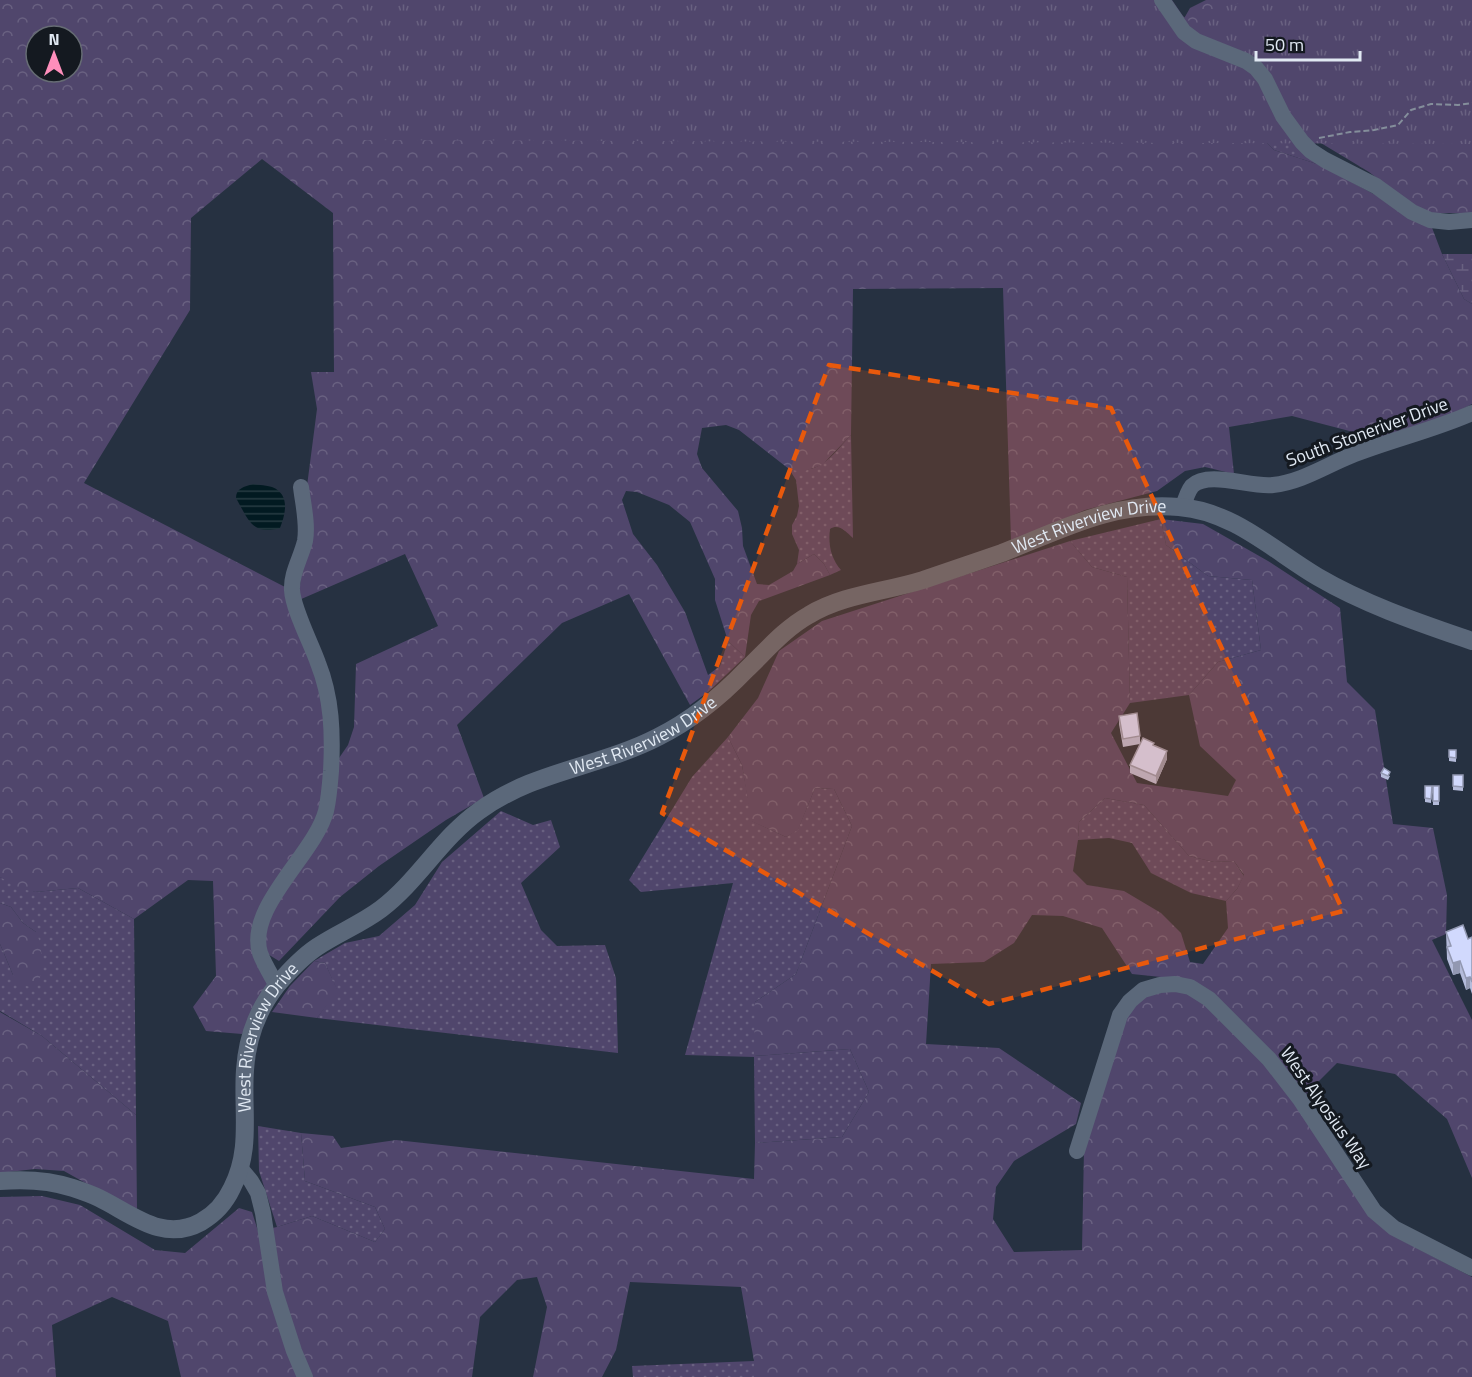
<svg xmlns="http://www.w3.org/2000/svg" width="1472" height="1377" font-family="'Titillium Web',sans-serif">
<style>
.grass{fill:url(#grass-dots)}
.forest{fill:url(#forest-crowns);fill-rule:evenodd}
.wetland{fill:url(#wetland-marsh)}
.park{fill:url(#park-tufts)}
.water{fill:url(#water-rules)}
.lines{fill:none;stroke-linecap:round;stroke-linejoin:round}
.path{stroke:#848e9b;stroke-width:2;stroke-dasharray:6 3;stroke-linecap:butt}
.street{stroke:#5b687a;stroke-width:16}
.secondary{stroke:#5b687a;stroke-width:18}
.wall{fill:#b4bbda}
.shaded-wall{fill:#9298b1}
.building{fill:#d1d9fd;stroke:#9298b1;stroke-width:1.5}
.marked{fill:#e8590c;fill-opacity:0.2;stroke:#e8590c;stroke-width:4.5;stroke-dasharray:12 8;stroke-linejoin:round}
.labels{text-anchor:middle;stroke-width:6;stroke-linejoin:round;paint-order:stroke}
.street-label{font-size:18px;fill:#e1e9f3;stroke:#141920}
</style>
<defs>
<pattern id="grass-dots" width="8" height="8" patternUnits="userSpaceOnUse" patternTransform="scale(1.5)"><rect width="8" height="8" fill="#50466c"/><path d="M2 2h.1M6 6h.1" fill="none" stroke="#696181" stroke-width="1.8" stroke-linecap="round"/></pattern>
<pattern id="forest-crowns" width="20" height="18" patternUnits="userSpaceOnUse" patternTransform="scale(1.5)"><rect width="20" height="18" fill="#50466c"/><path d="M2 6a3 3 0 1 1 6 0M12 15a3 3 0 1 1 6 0" fill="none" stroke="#696181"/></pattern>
<pattern id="wetland-marsh" width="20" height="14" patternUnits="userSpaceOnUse" patternTransform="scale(1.5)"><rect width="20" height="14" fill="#50466c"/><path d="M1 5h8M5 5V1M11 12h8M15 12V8" fill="none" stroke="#696181"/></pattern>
<pattern id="park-tufts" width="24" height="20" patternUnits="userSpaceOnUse" patternTransform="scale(1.5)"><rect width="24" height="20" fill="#50466c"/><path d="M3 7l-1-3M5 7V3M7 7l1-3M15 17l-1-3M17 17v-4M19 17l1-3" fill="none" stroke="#696181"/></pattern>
<pattern id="water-rules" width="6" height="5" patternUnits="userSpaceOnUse" patternTransform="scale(1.5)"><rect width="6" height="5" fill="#021a21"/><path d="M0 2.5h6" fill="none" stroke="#273b42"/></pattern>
</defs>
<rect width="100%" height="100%" fill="#263141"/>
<path class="grass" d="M 1277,112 L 1320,165 L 1274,150 L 1261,137 Z
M 851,435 L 853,538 C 846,532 839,523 830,529 C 828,545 831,558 841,570 L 830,575 L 824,564 L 814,554 L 797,564 L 799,550 L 792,534 L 792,525 L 797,516 L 799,506 L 796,480 L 789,469 C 821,475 831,456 851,435 Z
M 1161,519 L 1166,545 L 1208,576 L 1252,580 L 1261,650 L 1218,662 L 1189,695 L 1130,703 L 1127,577 L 1092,567 L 1070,541 Z
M 728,641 L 745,657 L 708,692 L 708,675 L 720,666 Z
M 728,737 L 742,765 L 752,821 L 786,837 L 798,829 L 815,788 L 834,789 L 852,826 L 796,974 L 755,1002 L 755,1056 L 850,1049 L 869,1092 L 842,1137 L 755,1143 L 754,1057 L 685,1055 L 733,883 L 641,892 L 629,880 L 692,777 Z
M 1105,798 L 1144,805 L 1189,856 L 1214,862 L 1234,861 L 1244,876 L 1237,889 L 1226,901 L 1191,893 L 1151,873 L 1132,843 L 1109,838 L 1078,840 L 1079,822 Z
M 501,811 L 533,825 L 551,820 L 560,847 L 521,883 L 541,930 L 557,946 L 605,945 L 616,978 L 618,1053 L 317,1018 L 337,990 L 325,963 L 314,961 L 345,943 L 379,936 L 415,905 L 442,862 Z
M 0,877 L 35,892 L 78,888 L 134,919 L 136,1115 L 42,1036 L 0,1011 L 0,944 L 13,975 L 36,932 L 23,923 L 11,907 L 0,903 Z
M 258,1126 L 301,1133 L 305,1181 L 375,1207 L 385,1229 L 375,1242 L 312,1216 L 277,1227 L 259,1171 Z
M 754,1361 L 754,1377 L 633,1377 L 632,1366 Z"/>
<path class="forest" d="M 0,0 L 794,0 L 1261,137 L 1274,150 L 1320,165 L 1431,225 L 1442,254 L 1464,299 L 1472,304 L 1472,404 L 1457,412 L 1380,439 L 1292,416 L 1229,427 L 1234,474 L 1205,467 L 1185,471 L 1157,491 L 1085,510 L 1011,541 L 1003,288 L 853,289 L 851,435 L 822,465 L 802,472 L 789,469 L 739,430 L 726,425 L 702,428 L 697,454 L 702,468 L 738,511 L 742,528 L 743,546 L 757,584 L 769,585 L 793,571 L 797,564 L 814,554 L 824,564 L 830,575 L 759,601 L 751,615 L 745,657 L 728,641 L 715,600 L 715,579 L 690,522 L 669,505 L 637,492 L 626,491 L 622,500 L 633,534 L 657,565 L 685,612 L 708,675 L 708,692 L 690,705 L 629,594 L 562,623 L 457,725 L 484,798 L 446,820 L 379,866 L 340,897 L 279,961 L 266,953 L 265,935 L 270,914 L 324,832 L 337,761 L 348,745 L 354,727 L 356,664 L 438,626 L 405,554 L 299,600 L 307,486 L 317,409 L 311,372 L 334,372 L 333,213 L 262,159 L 191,218 L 190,310 L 84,483 L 285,587 L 316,671 L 326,711 L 323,799 L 315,825 L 262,908 L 267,984 L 242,1034 L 206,1031 L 193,1007 L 216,976 L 213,881 L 188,880 L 134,919 L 78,888 L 35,892 L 18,888 L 0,877 ZM 36,36 L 72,36 L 72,72 L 36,72 Z
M 1206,0 L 1472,0 L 1472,213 L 1432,213 L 1412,205 L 1369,172 L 1306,134 L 1182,22 L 1190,8 Z
M 1161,519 L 1203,524 L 1268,561 L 1340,608 L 1347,682 L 1375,710 L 1393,824 L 1433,828 L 1447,895 L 1446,934 L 1432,940 L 1472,1020 L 1472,1178 L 1447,1119 L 1395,1074 L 1337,1063 L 1304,1096 L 1190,980 L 1132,974 L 1102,928 L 1063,916 L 1032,915 L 1014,943 L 984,962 L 931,964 L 926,1044 L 999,1048 L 1081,1103 L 1076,1124 L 1014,1161 L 996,1187 L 993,1219 L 1014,1252 L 1082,1250 L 1084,1150 L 1124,1015 L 1147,994 L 1164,990 L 1189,993 L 1206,1003 L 1267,1066 L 1390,1234 L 1472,1277 L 1472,1377 L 754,1377 L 754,1361 L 741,1287 L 630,1282 L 616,1350 L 602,1377 L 533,1377 L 547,1307 L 537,1277 L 517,1280 L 480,1317 L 472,1377 L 181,1377 L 168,1321 L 112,1297 L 52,1325 L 56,1377 L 0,1377 L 0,1197 L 42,1196 L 80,1205 L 155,1250 L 185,1253 L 239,1208 L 252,1212 L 258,1231 L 277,1227 L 312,1216 L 375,1242 L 385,1229 L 375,1207 L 305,1181 L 301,1133 L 333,1136 L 341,1148 L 396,1140 L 754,1179 L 755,1143 L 842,1137 L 869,1092 L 850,1049 L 754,1056 L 755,1002 L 796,974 L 852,826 L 834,789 L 815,788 L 798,830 L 786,837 L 751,821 L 742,765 L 728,737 L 758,698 L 779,651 L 822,621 L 1070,541 L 1092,567 L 1127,577 L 1130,703 L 1111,733 L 1137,783 L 1228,796 L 1236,780 L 1200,746 L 1189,695 L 1218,662 L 1261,650 L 1252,580 L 1208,576 L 1166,545 ZM 1105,798 L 1144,805 L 1189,856 L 1214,862 L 1234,861 L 1244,875 L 1237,889 L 1226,901 L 1228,928 L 1203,964 L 1190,962 L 1181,933 L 1161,913 L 1124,891 L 1087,885 L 1073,871 L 1078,840 L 1079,822 Z
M 0,903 L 11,907 L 23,923 L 36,932 L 40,942 L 43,968 L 38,984 L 31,987 L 22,985 L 13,975 L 0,944 Z
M 314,961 L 325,963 L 338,991 L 317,1018 L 272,1012 L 290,986 Z
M 0,1012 L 42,1036 L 136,1115 L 137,1212 L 64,1171 L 35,1169 L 0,1173 Z"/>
<path class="wetland" d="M 1442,254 L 1472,254 L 1472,304 L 1464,299 Z"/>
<path class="park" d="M 358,0 L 1172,0 L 1183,16 L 1201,31 L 1220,6 L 1271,0 L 1472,0 L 1472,144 L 357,140 Z"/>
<path class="water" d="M 253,484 C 259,485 266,485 272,487 C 290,494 286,513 280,528 C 252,536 248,519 236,498 C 236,488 244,487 253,484 Z"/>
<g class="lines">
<path class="path" d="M 1319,138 L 1350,132 L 1374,130 L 1398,125 L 1411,110 L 1431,104 L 1458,105 L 1472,103"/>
<path class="street" d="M 1162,0 L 1184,32 L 1196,41 L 1246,61 L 1256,68 L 1265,79 L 1283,116 L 1302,142 L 1311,151 L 1325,160 L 1376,186 L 1412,212 L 1430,220 L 1449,222 L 1472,220
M 1183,507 C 1185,500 1188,491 1192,486 C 1209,470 1251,488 1273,485 C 1301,482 1325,466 1350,456 C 1390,440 1434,430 1472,413
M 277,986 C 271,975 264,964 260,953 C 246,907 315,854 326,811 C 329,798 330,784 331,771 C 333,734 332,698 318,663 C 311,643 293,609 292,590 C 291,573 301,558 305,541 C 308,524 303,504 301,487
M 1077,1151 L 1120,1015 L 1130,1001 L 1143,990 L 1160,985 L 1175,984 L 1190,987 L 1209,999 L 1269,1059 L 1300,1099 L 1374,1211 L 1394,1228 L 1472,1268
M 241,1169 L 251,1181 L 258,1193 L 263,1213 L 275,1292 L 294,1351 L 305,1377"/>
<path class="secondary" id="s1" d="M 0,1181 C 25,1179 49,1180 73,1188 C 82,1191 91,1194 99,1198 C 132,1214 163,1243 201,1222 C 215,1214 225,1203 232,1188 C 252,1149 242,1112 245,1070 C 247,1039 258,1009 277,985 C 289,971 302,957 317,947 C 338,933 361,924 381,909 C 418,881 441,838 479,811 C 533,771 600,767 658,737 C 690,721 721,696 746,670 C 766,651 784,629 809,615 C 844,594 885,592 923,580 C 950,571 976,562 1002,553 C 1061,530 1113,501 1179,507 C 1233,511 1274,551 1318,577 C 1366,605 1420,623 1472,641"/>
</g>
<path class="wall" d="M 1119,716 L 1140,736 L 1140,743 L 1154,746 L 1167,759 L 1156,784 L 1130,773 L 1130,765 L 1140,744 L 1123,747 L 1119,724 Z
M 1449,750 L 1456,750 L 1456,762 L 1449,761 Z
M 1381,773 L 1390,776 L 1388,780 L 1381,777 Z
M 1453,775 L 1463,775 L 1463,791 L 1453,790 Z
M 1425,786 L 1432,786 L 1431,803 L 1425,802 Z
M 1433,786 L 1439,786 L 1439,805 L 1433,805 Z
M 1446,932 L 1468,939 L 1472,937 L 1472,994 L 1470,988 L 1466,990 L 1460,973 L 1453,975 L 1447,959 Z"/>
<path class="shaded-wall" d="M 1167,751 L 1167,759 L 1156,784 L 1156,776 Z
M 1460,961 L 1460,973 L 1453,975 L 1453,963 Z
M 1470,977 L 1470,988 L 1466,990 L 1466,978 Z"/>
<path class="building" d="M 1137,713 L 1140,736 L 1123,739 L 1119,716 Z
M 1143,738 L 1154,743 L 1153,745 L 1167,751 L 1156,776 L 1130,765 Z
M 1449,750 L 1456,750 L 1456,758 L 1449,757 Z
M 1384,768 L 1390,772 L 1388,776 L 1381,773 Z
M 1453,775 L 1463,775 L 1463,787 L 1453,786 Z
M 1425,786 L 1432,786 L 1431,799 L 1425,798 Z
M 1433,786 L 1439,786 L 1439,801 L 1433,801 Z
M 1463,925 L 1468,939 L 1472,937 L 1472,982 L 1470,977 L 1466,978 L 1460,961 L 1453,963 L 1447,947 L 1451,946 L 1446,932 Z"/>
<path class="marked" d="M 829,365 L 1111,408 L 1343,911 L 989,1004 L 662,813 Z"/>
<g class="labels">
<g class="street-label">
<text transform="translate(1367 432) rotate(-20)" y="6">South Stoneriver Drive</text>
<text dy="6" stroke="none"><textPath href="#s1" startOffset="1424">West Riverview Drive</textPath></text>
<text dy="6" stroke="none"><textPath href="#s1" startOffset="921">West Riverview Drive</textPath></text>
<text dy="6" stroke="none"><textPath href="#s1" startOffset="417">West Riverview Drive</textPath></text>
<text transform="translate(1326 1108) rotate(55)" y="6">West Alyosius Way</text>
</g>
</g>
<g transform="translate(54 54)"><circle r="28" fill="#141920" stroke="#666c74" stroke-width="1.5"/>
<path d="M0-4.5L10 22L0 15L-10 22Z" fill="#fe8ebb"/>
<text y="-9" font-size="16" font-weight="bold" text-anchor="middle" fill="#e1e9f3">N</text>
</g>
<path d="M1256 51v9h104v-9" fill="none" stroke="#e1e9f3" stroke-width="3"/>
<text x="1265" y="51" font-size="18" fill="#e1e9f3" stroke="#141920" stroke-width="4.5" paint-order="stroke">50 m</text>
</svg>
